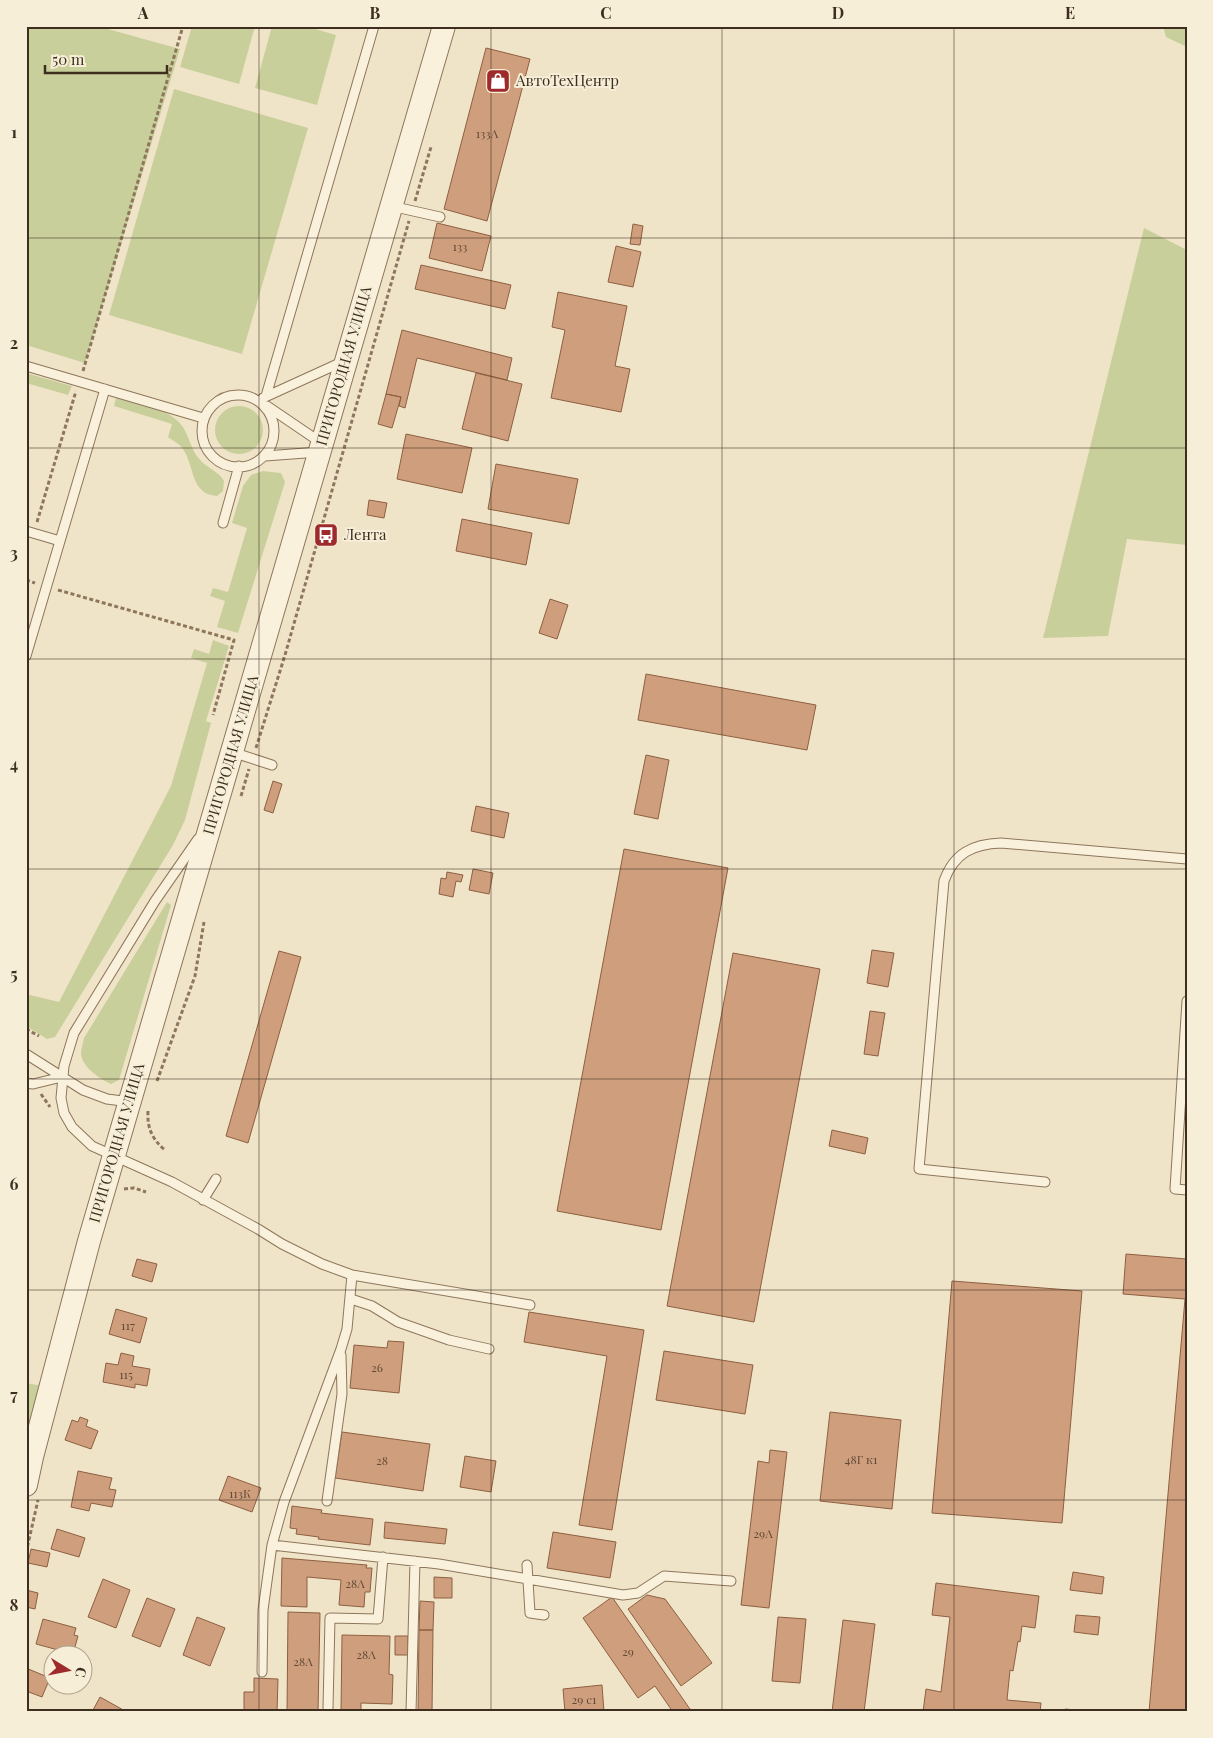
<svg xmlns="http://www.w3.org/2000/svg" width="1213" height="1738" font-family="'Playfair Display',serif">
<style>
.green{fill:#c9cf9b}
.building{fill:#cf9f7d;stroke:#8d5f41}
.lines{fill:none;stroke-linecap:round;stroke-linejoin:round}
.service-casing{stroke:#8d765c;stroke-width:11}
.tertiary-casing{stroke:#8d765c;stroke-width:24}
.path{stroke:#8d765c;stroke-width:3;stroke-dasharray:4 2.5;stroke-linecap:butt}
.service{stroke:#faf1dc;stroke-width:9}
.tertiary{stroke:#faf1dc;stroke-width:22}
.grid{fill:none;stroke:#3d2e20;stroke-width:1;stroke-opacity:0.55}
.labels{text-anchor:middle;stroke-width:4;stroke-linejoin:round;paint-order:stroke}
.number-label{font-size:12px;fill:#624a37}
.poi-label{font-size:15px;fill:#3d2e20;stroke:#f7eed8;text-anchor:start}
.street-label{font-size:15px;fill:#3d2e20;stroke:#f7eed8}
.neatline{fill:none;stroke:#3d2e20;stroke-width:2}
.grid-label{font-size:16px;text-anchor:middle;font-weight:bold;fill:#3d2e20}
</style>
<rect width="100%" height="100%" fill="#f0e4c8"/>
<path class="green" d="M 26,26 L 97,26 L 180,49 L 85,363 L 26,345 Z
M 192,26 L 255,26 L 239,84 L 180,67 Z
M 272,26 L 305,26 L 336,35 L 317,105 L 255,88 Z
M 1163,26 L 1187,26 L 1187,47 L 1166,37 Z
M 174,89 L 308,128 L 242,354 L 109,315 Z
M 1144,228 L 1187,250 L 1187,545 L 1127,539 L 1108,636 L 1043,638 Z
M 26,373 L 72,386 L 68,395 L 26,383 Z
M 116,398 C 138,404 169,407 183,427 C 190,438 191,451 201,461 C 209,469 218,471 224,481 L 223,491 L 217,496 C 190,494 195,467 183,449 C 180,444 173,441 168,437 L 172,424 L 114,406 Z
M215 430a24 24 0 1 1 48 0a24 24 0 1 1-48 0Z
M 263,471 L 281,473 L 285,482 L 238,633 L 217,627 L 225,601 L 210,596 L 213,588 L 228,592 L 247,528 L 232,523 L 243,486 L 251,475 Z
M 213,640 L 229,646 L 206,721 L 211,723 L 185,820 L 173,845 L 55,1037 L 47,1039 L 26,1026 L 26,994 L 59,1002 L 171,786 L 207,663 L 191,658 L 194,649 L 209,654 Z
M 167,902 L 171,905 L 119,1080 L 111,1084 C 100,1079 82,1067 81,1054 C 81,1049 83,1043 84,1038 Z
M 45,1382 L 26,1443 L 26,1383 L 37,1385 Z"/>
<path class="building" d="M 486,48 L 530,59 L 487,221 L 444,209 Z
M 437,223 L 491,236 L 482,271 L 429,258 Z
M 633,224 L 643,226 L 640,245 L 630,244 Z
M 616,246 L 641,252 L 633,287 L 608,282 Z
M 421,265 L 511,285 L 505,309 L 415,289 Z
M 558,292 L 627,306 L 615,366 L 630,369 L 621,412 L 551,398 L 565,330 L 552,327 Z
M 402,330 L 512,358 L 507,380 L 417,358 L 405,408 L 399,406 L 401,397 L 386,394 Z
M 476,373 L 522,384 L 508,441 L 462,429 Z
M 386,394 L 401,397 L 392,428 L 378,424 Z
M 406,434 L 472,448 L 462,493 L 397,479 Z
M 496,464 L 578,479 L 569,524 L 488,509 Z
M 369,500 L 387,503 L 384,518 L 367,515 Z
M 462,519 L 532,533 L 526,565 L 456,551 Z
M 550,599 L 568,605 L 557,639 L 539,633 Z
M 646,674 L 816,705 L 807,750 L 638,720 Z
M 646,755 L 669,760 L 658,819 L 634,814 Z
M 273,781 L 282,784 L 273,813 L 264,810 Z
M 476,806 L 509,813 L 504,838 L 471,831 Z
M 624,849 L 728,868 L 661,1230 L 557,1211 Z
M 473,869 L 493,873 L 489,894 L 469,890 Z
M 447,872 L 463,875 L 461,882 L 456,881 L 453,897 L 439,894 L 441,878 L 446,879 Z
M 872,950 L 894,953 L 888,987 L 867,983 Z
M 279,951 L 301,957 L 248,1143 L 226,1136 Z
M 733,953 L 820,969 L 754,1322 L 667,1306 Z
M 870,1011 L 885,1013 L 878,1056 L 864,1054 Z
M 832,1130 L 868,1138 L 865,1154 L 829,1146 Z
M 1126,1254 L 1187,1259 L 1187,1712 L 1149,1712 L 1185,1299 L 1123,1294 Z
M 137,1259 L 157,1264 L 152,1282 L 132,1276 Z
M 952,1281 L 1082,1291 L 1062,1523 L 932,1513 Z
M 116,1309 L 147,1318 L 140,1343 L 109,1334 Z
M 529,1312 L 644,1330 L 612,1530 L 579,1525 L 607,1356 L 524,1342 Z
M 388,1341 L 404,1342 L 399,1393 L 350,1388 L 354,1345 L 387,1348 Z
M 664,1351 L 753,1365 L 745,1414 L 656,1400 Z
M 121,1353 L 134,1356 L 132,1366 L 150,1369 L 147,1386 L 135,1384 L 135,1388 L 103,1382 L 106,1363 L 118,1365 Z
M 830,1412 L 901,1420 L 892,1509 L 820,1501 Z
M 80,1417 L 88,1420 L 86,1426 L 98,1431 L 91,1449 L 65,1440 L 72,1420 L 78,1422 Z
M 342,1432 L 430,1444 L 423,1491 L 335,1478 Z
M 770,1450 L 787,1452 L 769,1608 L 741,1605 L 758,1461 L 769,1463 Z
M 465,1456 L 496,1461 L 491,1492 L 460,1487 Z
M 78,1471 L 112,1478 L 109,1489 L 116,1490 L 112,1507 L 91,1503 L 89,1511 L 71,1507 Z
M 228,1476 L 261,1488 L 252,1512 L 219,1500 Z
M 292,1506 L 322,1510 L 321,1513 L 373,1519 L 370,1545 L 318,1539 L 319,1537 L 296,1534 L 297,1529 L 290,1528 Z
M 385,1522 L 447,1529 L 445,1544 L 384,1538 Z
M 57,1529 L 85,1538 L 79,1557 L 51,1549 Z
M 553,1532 L 616,1542 L 610,1578 L 547,1568 Z
M 31,1549 L 50,1553 L 47,1567 L 28,1563 Z
M 282,1558 L 367,1565 L 366,1568 L 372,1568 L 370,1592 L 365,1592 L 364,1607 L 339,1605 L 341,1580 L 307,1577 L 307,1607 L 281,1606 Z
M 1073,1572 L 1104,1577 L 1102,1594 L 1070,1590 Z
M 434,1577 L 452,1578 L 452,1598 L 434,1598 Z
M 103,1579 L 130,1590 L 116,1628 L 88,1617 Z
M 936,1583 L 1039,1596 L 1035,1628 L 1022,1626 L 1020,1642 L 1018,1641 L 1013,1671 L 1010,1670 L 1007,1700 L 1041,1703 L 1040,1712 L 923,1712 L 926,1689 L 941,1692 L 950,1617 L 932,1615 Z
M 26,1590 L 38,1593 L 35,1609 L 26,1607 Z
M 647,1595 L 665,1599 L 712,1663 L 681,1686 L 628,1609 Z
M 612,1597 L 692,1712 L 673,1712 L 655,1686 L 638,1698 L 583,1618 Z
M 147,1598 L 175,1609 L 160,1647 L 132,1636 Z
M 420,1601 L 434,1602 L 433,1630 L 419,1630 Z
M 288,1612 L 320,1613 L 318,1712 L 287,1712 Z
M 1076,1615 L 1100,1617 L 1098,1635 L 1074,1632 Z
M 197,1617 L 225,1628 L 210,1666 L 183,1655 Z
M 778,1617 L 806,1619 L 800,1683 L 772,1681 Z
M 43,1619 L 76,1628 L 74,1635 L 78,1636 L 73,1654 L 36,1644 Z
M 843,1620 L 875,1624 L 864,1712 L 832,1712 Z
M 419,1630 L 433,1630 L 432,1712 L 418,1712 Z
M 342,1635 L 390,1636 L 389,1674 L 393,1675 L 392,1704 L 361,1703 L 361,1712 L 341,1712 Z
M 395,1636 L 408,1636 L 408,1655 L 395,1655 Z
M 26,1668 L 50,1678 L 42,1697 L 26,1691 Z
M 254,1678 L 278,1679 L 277,1712 L 244,1712 L 244,1692 L 254,1692 Z
M 602,1685 L 604,1712 L 565,1712 L 563,1689 Z
M 100,1697 L 127,1712 L 92,1712 Z
M 1065,1709 L 1096,1712 L 1065,1712 Z"/>
<g class="lines">
<defs>
<path id="service" d="M 391,206 L 440,217
M 26,366 L 203,418
M202 431a36 36 0 1 1 72 0a36 36 0 1 1-72 0Z
M 266,396 L 374,26
M 263,398 L 342,362
M 267,406 L 320,442
M 265,456 L 319,452
M 223,523 L 239,466
M 26,531 L 60,541
M 26,656 L 105,389
M 232,752 L 272,765
M 198,839 L 155,901 L 74,1033 L 64,1066 L 61,1098 L 64,1113 L 72,1127 L 92,1146 L 172,1182 L 258,1229 L 282,1244 L 322,1264 L 352,1275 L 530,1305
M 1187,1001 L 1175,1189 L 1187,1190
M 26,1054 L 83,1090 L 107,1099 L 130,1102
M 26,1083 L 33,1084 L 62,1077
M 1045,1182 L 919,1169 L 944,881 C 954,853 973,844 1001,843 L 1187,859
M 203,1200 L 216,1179
M 351,1299 L 372,1306 L 398,1322 L 449,1340 L 489,1349
M 327,1501 L 342,1394 L 341,1355
M 272,1545 L 439,1564 L 623,1595 L 638,1593 L 664,1576 L 731,1581
M 527,1565 L 530,1613 L 544,1615
M 262,1672 L 263,1610 L 272,1545 L 284,1502 L 341,1349 L 347,1329 L 352,1275
M 328,1708 L 330,1618 L 378,1619 L 383,1557
M 411,1712 L 415,1561"/>
<path id="tertiary" d="M 26,1485 L 32,1457 L 89,1241 L 444,26"/>
</defs>
<use href="#service" class="service-casing"/>
<use href="#tertiary" class="tertiary-casing"/>
<path class="path" d="M 415,201 L 431,147
M 83,371 L 183,26
M 37,522 L 76,391
M 26,580 L 35,583
M 58,590 L 234,640 L 213,715
M 256,748 L 285,655 L 409,221
M 241,796 L 249,769
M 26,1029 L 39,1036
M 157,1081 L 195,976 L 204,922
M 41,1094 L 50,1107
M 148,1111 C 147,1128 152,1139 165,1150
M 124,1189 L 134,1188 L 146,1192
M 26,1553 L 38,1500"/>
<use href="#service" class="service"/>
<use href="#tertiary" class="tertiary"/>
</g>
<path class="grid" d="M 259,26 L 259,1712M 491,26 L 491,1712M 722,26 L 722,1712M 954,26 L 954,1712M 26,238 L 1187,238M 26,448 L 1187,448M 26,659 L 1187,659M 26,869 L 1187,869M 26,1079 L 1187,1079M 26,1290 L 1187,1290M 26,1500 L 1187,1500"/>
<defs>
<symbol id="shop-square" viewBox="-11 -11 22 22"><rect x="-9" y="-9" width="18" height="18" rx="4" fill="#9e2a2b" stroke="#f7eed8"/><path d="M-5-2.5h2.3a2.7 3.5 0 0 1 5.4 0H5L5.5 6h-11ZM-1.5-2.5h3a1.5 2.3 0 0 0-3 0Z" fill="#fff"/></symbol>
<symbol id="bus-square" viewBox="-11 -11 22 22"><rect x="-9" y="-9" width="18" height="18" rx="4" fill="#9e2a2b" stroke="#f7eed8"/><path d="M-5-6H5V4H4V6H2V4H-2V6H-4V4H-5ZM-3.5-4V0h7V-4ZM-3.5 1.2v1.5H-2V1.2ZM2 1.2v1.5H3.5V1.2Z" fill="#fff"/></symbol>
</defs>
<g fill-rule="evenodd">
<use href="#shop-square" x="484" y="67" width="28" height="28"/>
<use href="#bus-square" x="312" y="521" width="28" height="28"/>
</g>
<g class="labels">
<g class="number-label">
<text x="487" y="138">133А</text>
<text x="460" y="251">133</text>
<text x="128" y="1330">117</text>
<text x="377" y="1372">26</text>
<text x="126" y="1379">115</text>
<text x="861" y="1464">48Г к1</text>
<text x="382" y="1465">28</text>
<text x="240" y="1498">113К</text>
<text x="763" y="1538">29А</text>
<text x="355" y="1588">28А</text>
<text x="628" y="1656">29</text>
<text x="366" y="1659">28А</text>
<text x="303" y="1666">28А</text>
<text x="584" y="1704">29 с1</text>
</g>
<g class="poi-label">
<text x="516" y="86">АвтоТехЦентр</text>
<text x="344" y="540">Лента</text>
</g>
<g class="street-label">
<text transform="translate(344 366) rotate(-74)" y="5">ПРИГОРОДНАЯ УЛИЦА</text>
<text transform="translate(231 755) rotate(-74)" y="5">ПРИГОРОДНАЯ УЛИЦА</text>
<text transform="translate(117 1143) rotate(-74)" y="5">ПРИГОРОДНАЯ УЛИЦА</text>
</g>
</g>
<rect width="1213" height="1738" fill="none" stroke="#f7eed8" stroke-width="55"/>
<g transform="translate(68 1670) rotate(100)"><circle r="24" fill="#f7eed8" stroke="#ada18e"/>
<path d="M0-4L9 19L0 12L-9 19Z" fill="#9e2a2b"/>
<text y="-8" font-size="14" font-weight="bold" text-anchor="middle" fill="#3d2e20">С</text>
</g>
<path d="M45 65v8h122v-8" fill="none" stroke="#3d2e20" stroke-width="2.5"/>
<text x="52" y="65" font-size="15" fill="#3d2e20" stroke="#f7eed8" stroke-width="4" paint-order="stroke">50 m</text>
<rect x="28" y="28" width="1158" height="1682" class="neatline"/>
<g class="grid-label">
<text x="143" y="19">A</text>
<text x="375" y="19">B</text>
<text x="606" y="19">C</text>
<text x="838" y="19">D</text>
<text x="1070" y="19">E</text>
<text x="14" y="138">1</text>
<text x="14" y="349">2</text>
<text x="14" y="559">3</text>
<text x="14" y="770">4</text>
<text x="14" y="980">5</text>
<text x="14" y="1190">6</text>
<text x="14" y="1401">7</text>
<text x="14" y="1611">8</text>
</g>
</svg>
